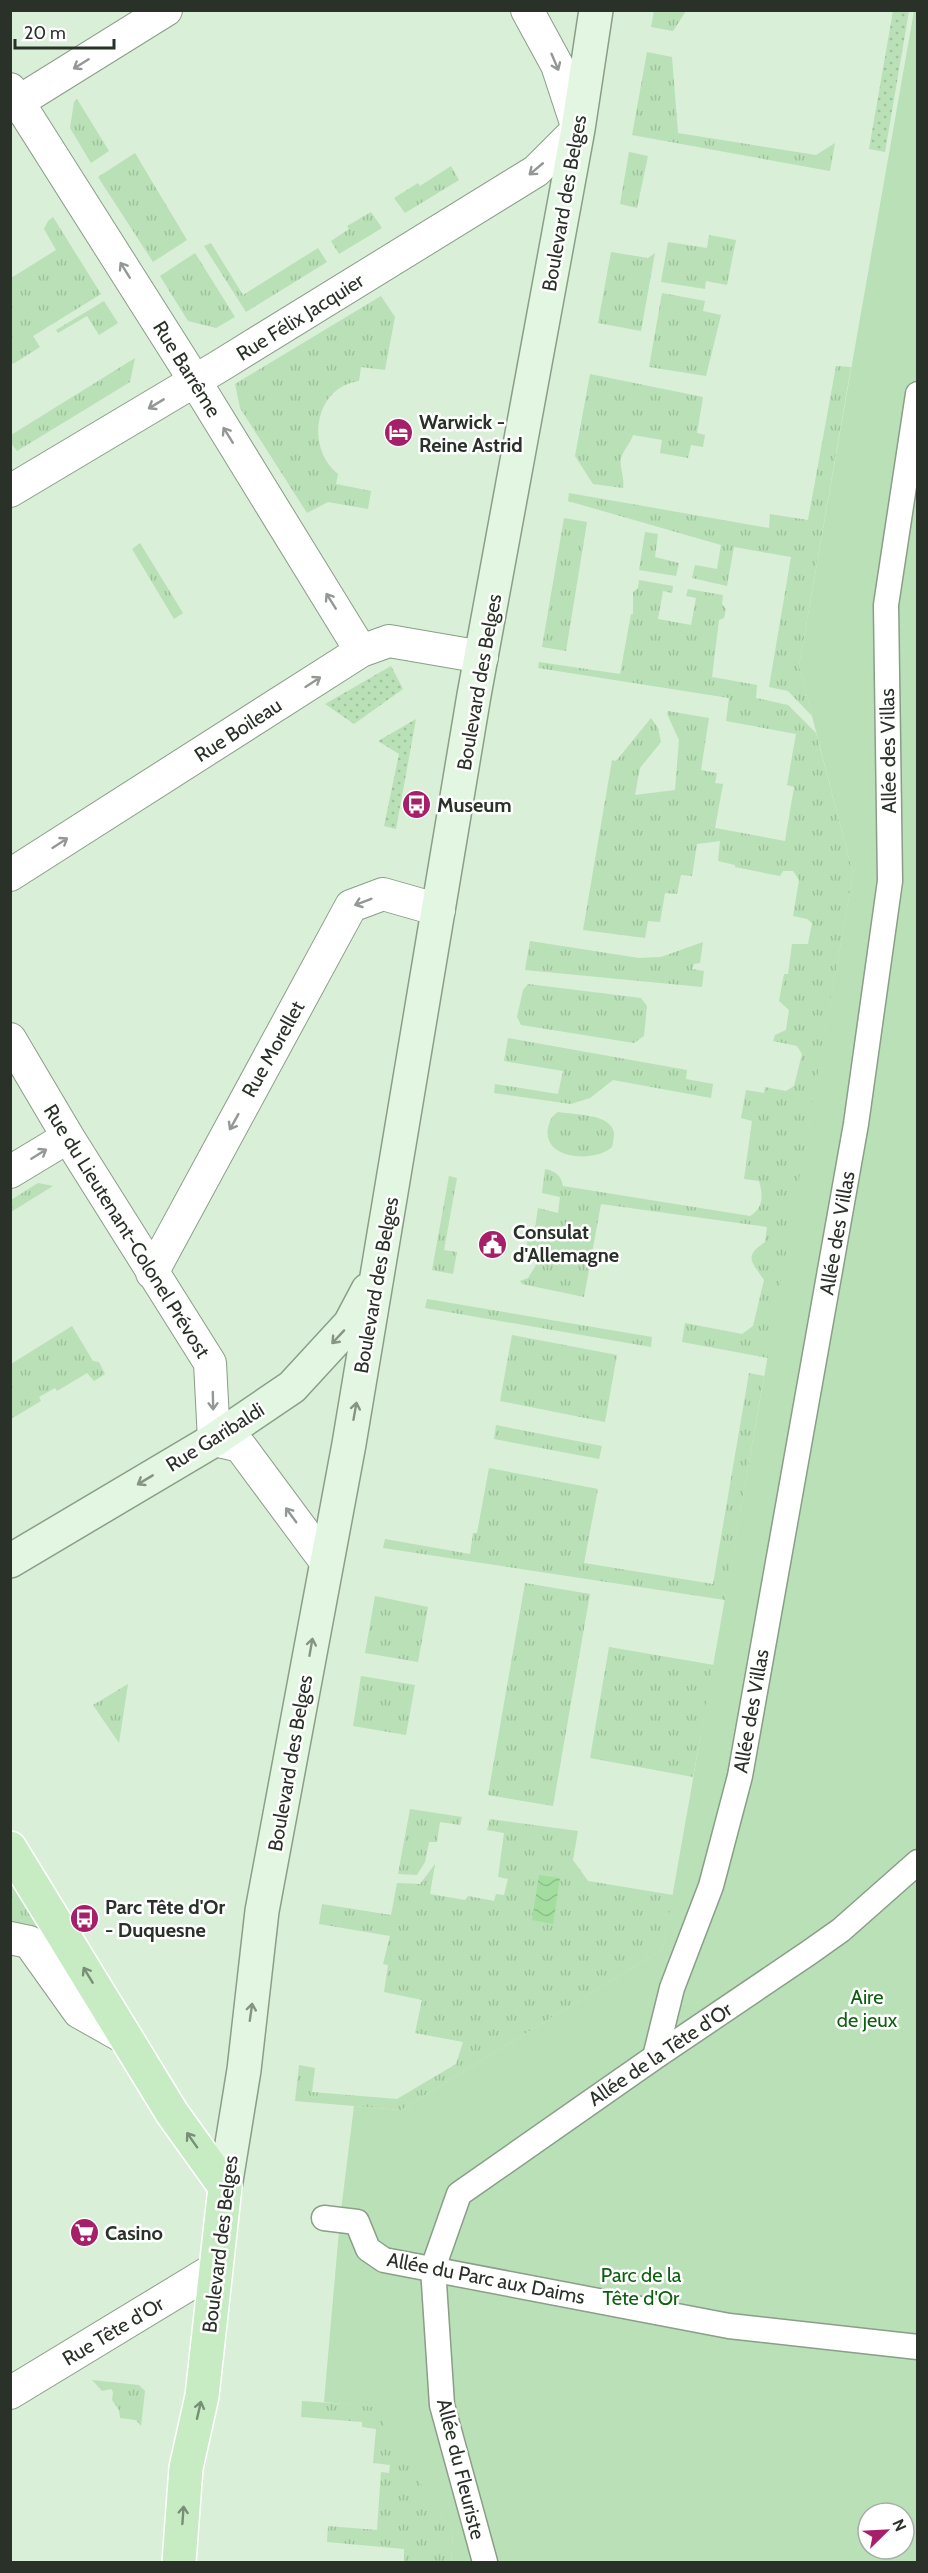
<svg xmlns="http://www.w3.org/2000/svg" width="928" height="2573" font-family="Cabin,sans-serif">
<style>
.grass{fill:url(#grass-tufts)}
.park{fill:#b9e0b6;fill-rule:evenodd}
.garden{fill:url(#garden-dots)}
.water{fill:url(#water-waves)}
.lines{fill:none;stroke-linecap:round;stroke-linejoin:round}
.pedestrian-casing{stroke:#8a9e88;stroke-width:27}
.minor-casing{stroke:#8a9e88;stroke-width:34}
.secondary-casing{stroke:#8a9e88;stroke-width:36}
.primary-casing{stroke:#fff;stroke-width:36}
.pedestrian{stroke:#fff;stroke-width:24}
.minor{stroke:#fff;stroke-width:32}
.secondary{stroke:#e3f6e1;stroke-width:33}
.primary{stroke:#c7ecc4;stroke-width:33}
.oneway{stroke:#949894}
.oneway2{stroke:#869484}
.oneway3{stroke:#788e76}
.labels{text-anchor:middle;stroke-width:5;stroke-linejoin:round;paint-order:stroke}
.street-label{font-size:20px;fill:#293128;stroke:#fff}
.poi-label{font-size:20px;font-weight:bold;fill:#293128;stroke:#fff;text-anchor:start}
.park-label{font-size:20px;fill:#0c600f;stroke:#fff}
</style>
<defs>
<pattern id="grass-tufts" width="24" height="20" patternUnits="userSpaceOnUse" patternTransform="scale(1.5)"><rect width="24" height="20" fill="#b9e0b6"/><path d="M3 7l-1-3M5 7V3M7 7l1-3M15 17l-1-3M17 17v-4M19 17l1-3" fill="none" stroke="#9fc19c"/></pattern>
<pattern id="garden-dots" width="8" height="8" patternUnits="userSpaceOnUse" patternTransform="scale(1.5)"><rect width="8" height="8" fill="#b9e0b6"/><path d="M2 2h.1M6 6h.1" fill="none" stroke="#9fc19c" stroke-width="1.8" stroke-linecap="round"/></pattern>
<pattern id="water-waves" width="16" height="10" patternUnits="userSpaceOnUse" patternTransform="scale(1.5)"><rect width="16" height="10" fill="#a3de9f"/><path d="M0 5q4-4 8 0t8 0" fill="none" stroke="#8cbf89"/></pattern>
</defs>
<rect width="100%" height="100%" fill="#d9efd7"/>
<path class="grass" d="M 654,11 L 654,10 L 686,11 L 673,31 L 651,27 Z
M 647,52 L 672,57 L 678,133 L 816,155 L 835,143 L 830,171 L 632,135 Z
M 77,99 L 109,151 L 91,163 L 70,128 L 74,102 Z
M 629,152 L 648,156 L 637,208 L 620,204 Z
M 135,153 L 187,240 L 153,262 L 98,177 Z
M 451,166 L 459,180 L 405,213 L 394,198 L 418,183 L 420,186 Z
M 371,212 L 382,228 L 339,254 L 331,241 L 349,229 L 347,226 Z
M 53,217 L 101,294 L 33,336 L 40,347 L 13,364 L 10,360 L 11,278 L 56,250 L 44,229 L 48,221 Z
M 709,235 L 736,240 L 727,285 L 706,281 L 705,289 L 661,282 L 668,242 L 707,248 Z
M 211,243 L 243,295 L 318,248 L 327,262 L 246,312 L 204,246 Z
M 611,252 L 648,258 L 655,253 L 641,331 L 598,323 Z
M 195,253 L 235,317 L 216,328 L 188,321 L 160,276 Z
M 662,293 L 705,301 L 703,311 L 721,315 L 706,376 L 649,367 Z
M 381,296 L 395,317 L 385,370 L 361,367 L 359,381 C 314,387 305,448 338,474 L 336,484 L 371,491 L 368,509 L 328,502 L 307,513 L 240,408 L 235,384 Z
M 104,301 L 118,323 L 99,335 L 87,316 L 58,333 L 56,330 Z
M 135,358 L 130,382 L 17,451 L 11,443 L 11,435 Z
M 836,366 L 851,367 L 799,666 L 812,716 L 788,691 L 769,687 L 791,557 L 734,547 L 727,586 L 692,578 L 695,565 L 717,569 L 721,545 L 568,501 L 569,493 L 769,528 L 770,514 L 808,520 Z
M 590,374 L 703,397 L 697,433 L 705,435 L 703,447 L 691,445 L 688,458 L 660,453 L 662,440 L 633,435 C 630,444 624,449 621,458 C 619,468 625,477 623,488 L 593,484 L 575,456 Z
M 564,518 L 587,522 L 566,651 L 542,647 Z
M 645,532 L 658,534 L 655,557 L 679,563 L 676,576 L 639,570 Z
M 140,543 L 183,613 L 174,619 L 132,549 Z
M 639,580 L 673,586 L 672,593 L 663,591 L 658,619 L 691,625 L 696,598 L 686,596 L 688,589 L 723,595 L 722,604 L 726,609 L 724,618 L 719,620 L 712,677 L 757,685 L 756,698 L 788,705 L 816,733 L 853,874 L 768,1358 L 682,1342 L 685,1323 L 742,1334 L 753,1326 L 764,1280 C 752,1262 743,1256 765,1242 L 767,1227 L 601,1204 L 584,1297 L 522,1284 L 520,1281 L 528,1278 L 536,1265 L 533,1255 L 526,1252 L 528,1237 L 534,1234 L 538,1208 L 558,1213 L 560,1197 L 542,1193 L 545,1169 C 555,1171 561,1175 563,1186 L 750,1216 C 764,1207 763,1196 759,1181 L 744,1179 L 752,1121 L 741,1118 L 746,1090 L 764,1093 L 765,1087 L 786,1091 L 794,1086 L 802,1054 L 797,1046 L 773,1041 L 775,1035 L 786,1030 L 789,1010 L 779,1001 L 784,974 L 788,974 L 792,944 L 808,944 L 812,923 L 807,919 L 793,916 L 799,880 L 793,871 L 783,871 L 780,876 L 735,867 L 735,865 L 718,861 L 720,841 L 697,844 L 692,876 L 681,875 L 677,894 L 665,893 L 660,922 L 648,921 L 645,938 L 583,930 L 612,760 L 616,761 L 651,718 L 658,728 L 661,742 L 640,768 L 635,795 L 675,790 L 679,740 L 667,714 L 668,711 L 709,718 L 701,770 L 717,773 L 715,783 L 723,784 L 715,828 L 785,841 L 794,787 L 787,785 L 796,734 L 726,721 L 729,698 L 538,668 L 539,662 L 620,674 L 631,614 L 633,614 L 633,592 L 638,588 Z
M 530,941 L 639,958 L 661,957 L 703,942 L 700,963 L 694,964 L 692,969 L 704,971 L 702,987 L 525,970 Z
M 528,984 L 641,998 L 647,1006 L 644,1036 L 634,1043 L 521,1025 L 517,1017 L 523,990 Z
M 508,1038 L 687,1070 L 686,1079 L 713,1084 L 711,1098 L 613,1080 L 590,1098 L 571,1104 L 494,1093 L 495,1084 L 558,1094 L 563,1071 L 504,1061 Z
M 558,1112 C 573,1115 611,1113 614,1133 C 614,1137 613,1143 612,1147 C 595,1163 542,1160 548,1128 C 550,1120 552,1116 558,1112 Z
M 449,1176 L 457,1178 L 444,1250 L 457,1252 L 453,1274 L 432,1270 Z
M 38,1183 L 53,1186 L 11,1212 L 11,1200 Z
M 427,1299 L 652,1337 L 651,1347 L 425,1308 Z
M 72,1326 L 93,1361 L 99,1362 L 105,1374 L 94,1381 L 87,1373 L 57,1391 L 55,1388 L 39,1397 L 41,1401 L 11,1419 L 11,1364 Z
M 512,1335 L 617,1355 L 605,1422 L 500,1401 Z
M 749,1373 L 764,1376 L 725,1600 L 383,1548 L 385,1539 L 470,1554 L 473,1533 L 477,1533 L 489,1468 L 598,1489 L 584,1563 L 713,1584 Z
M 496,1425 L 602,1446 L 599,1459 L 494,1439 Z
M 525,1583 L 590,1594 L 553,1806 L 488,1795 Z
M 375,1596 L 428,1607 L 418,1662 L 365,1653 Z
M 609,1647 L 714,1665 L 693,1777 L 590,1758 Z
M 361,1676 L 415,1685 L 406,1735 L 353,1726 Z
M 128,1684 L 119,1743 L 93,1705 Z
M 410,1809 L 462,1817 L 460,1825 L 440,1822 L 437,1842 L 429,1842 L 425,1862 L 417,1875 L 398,1874 Z
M 490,1819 L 578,1831 L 573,1860 L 588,1881 L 673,1895 L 663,1949 L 401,2110 L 295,2101 L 299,2065 L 315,2068 L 312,2092 L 397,2099 L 456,2064 L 463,2042 L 415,2033 L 422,2000 L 384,1992 L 388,1965 L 383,1964 L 390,1936 L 319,1924 L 322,1904 L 391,1915 L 397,1883 L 420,1884 L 435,1864 L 430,1894 L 465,1900 L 468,1896 L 494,1901 L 496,1894 L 504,1895 L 508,1879 L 498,1877 L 504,1833 L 487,1830 Z
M 11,1879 L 48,1940 L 42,1944 L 26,1925 L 13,1923 L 11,1919 Z
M 92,2380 L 139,2385 L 145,2391 L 141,2426 L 136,2420 L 120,2418 L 119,2410 L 112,2400 L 113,2392 L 111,2389 L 102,2391 Z
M 302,2401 L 373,2406 L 453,2535 L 451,2562 L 404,2562 L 404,2549 L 327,2542 L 328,2526 L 377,2530 L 381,2472 L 389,2473 L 390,2465 L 373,2463 L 376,2429 L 362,2427 L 362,2422 L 301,2417 Z"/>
<path class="park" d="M 914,11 L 917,11 L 917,2562 L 451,2562 L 453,2535 L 373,2407 L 324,2402 L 340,2219 L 354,2106 L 401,2110 L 663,1949 L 853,874 L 799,666 ZM 868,2513 L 904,2513 L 904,2549 L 868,2549 Z"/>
<path class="garden" d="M 893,11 L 909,11 L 885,152 L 869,149 Z
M 391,666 L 403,689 L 354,724 L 325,704 Z
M 416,719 L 396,829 L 384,826 L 399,754 L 378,741 Z"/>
<path class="water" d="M 539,1875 L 560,1878 L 553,1924 L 532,1920 Z"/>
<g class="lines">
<defs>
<path id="pedestrian" d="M 655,2057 L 672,1988 L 711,1886 L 740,1776 L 856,1124 L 890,881 L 886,605 L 918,394
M 324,2218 L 357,2222 L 368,2249 L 384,2260 L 729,2326 L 918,2347
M 485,2562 L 442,2405 L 433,2268 L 459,2194 L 655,2057 L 810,1952 L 841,1930 L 918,1862"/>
<path id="minor" d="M 10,89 L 195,381 L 361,651
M 10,107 L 166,10
M 10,491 L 218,367 L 536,171 L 578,129 L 557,65 L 527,10
M 10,875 L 361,651 L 389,641 L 482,657
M 10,1039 L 68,1137 L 210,1363 L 214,1440 L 240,1446 L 326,1562
M 10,1172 L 68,1137
M 152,1273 L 351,906 L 383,894 L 439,910
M 10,1938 L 29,1942 L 79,2012 L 127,2039
M 10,2393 L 216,2268"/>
<path id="secondary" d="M 10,1561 L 214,1440 L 292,1387 L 350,1324 L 368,1290
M 225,2187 L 244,2070 L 262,1911 L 349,1444 L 474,695 L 578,129 L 596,10"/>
<path id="primary" d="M 10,1848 L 172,2113 L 225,2187 L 202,2396 L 186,2468 L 179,2562"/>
</defs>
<use href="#pedestrian" class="pedestrian-casing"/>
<use href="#minor" class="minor-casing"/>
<use href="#secondary" class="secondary-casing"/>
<use href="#primary" class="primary-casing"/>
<use href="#pedestrian" class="pedestrian"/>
<use href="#minor" class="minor"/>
<use href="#secondary" class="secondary"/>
<use href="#primary" class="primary"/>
</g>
<defs><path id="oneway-shaft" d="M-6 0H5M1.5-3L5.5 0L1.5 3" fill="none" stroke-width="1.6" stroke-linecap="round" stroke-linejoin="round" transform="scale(1.5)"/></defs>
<g class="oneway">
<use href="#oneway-shaft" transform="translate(555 62) rotate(67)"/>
<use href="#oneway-shaft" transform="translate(81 64) rotate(148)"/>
<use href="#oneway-shaft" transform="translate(536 169) rotate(140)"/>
<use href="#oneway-shaft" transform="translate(125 270) rotate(-122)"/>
<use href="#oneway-shaft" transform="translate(156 404) rotate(149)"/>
<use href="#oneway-shaft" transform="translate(228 435) rotate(-122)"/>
<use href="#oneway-shaft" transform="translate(331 601) rotate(-122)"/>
<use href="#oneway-shaft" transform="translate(313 682) rotate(-33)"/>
<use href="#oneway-shaft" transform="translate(60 843) rotate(-33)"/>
<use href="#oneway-shaft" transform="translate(363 902) rotate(159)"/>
<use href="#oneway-shaft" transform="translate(234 1122) rotate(119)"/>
<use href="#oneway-shaft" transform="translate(39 1154) rotate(-32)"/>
<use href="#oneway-shaft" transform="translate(213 1401) rotate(89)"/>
<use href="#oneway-shaft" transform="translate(291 1515) rotate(-126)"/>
</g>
<g class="oneway2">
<use href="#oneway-shaft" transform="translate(338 1337) rotate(133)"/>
<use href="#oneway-shaft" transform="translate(355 1411) rotate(-80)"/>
<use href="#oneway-shaft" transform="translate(145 1480) rotate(149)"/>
<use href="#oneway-shaft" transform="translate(311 1647) rotate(-80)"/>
<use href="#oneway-shaft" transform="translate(251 2012) rotate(-82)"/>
</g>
<g class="oneway3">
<use href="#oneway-shaft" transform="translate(88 1975) rotate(-121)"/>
<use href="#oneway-shaft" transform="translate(192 2140) rotate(-125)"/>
<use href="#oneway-shaft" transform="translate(199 2410) rotate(-77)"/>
<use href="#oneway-shaft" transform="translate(183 2515) rotate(-86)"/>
</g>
<defs>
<symbol id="hotel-disc" viewBox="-11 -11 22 22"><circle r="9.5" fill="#a61f69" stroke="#fff"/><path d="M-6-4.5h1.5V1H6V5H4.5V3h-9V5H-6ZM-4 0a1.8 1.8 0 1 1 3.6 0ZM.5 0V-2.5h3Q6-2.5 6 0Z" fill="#fff"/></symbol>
<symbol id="bus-disc" viewBox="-11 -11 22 22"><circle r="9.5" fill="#a61f69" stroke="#fff"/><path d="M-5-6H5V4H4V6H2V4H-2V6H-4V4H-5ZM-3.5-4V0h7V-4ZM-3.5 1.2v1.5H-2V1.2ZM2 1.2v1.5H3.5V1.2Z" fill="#fff"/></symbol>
<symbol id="civic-disc" viewBox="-11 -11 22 22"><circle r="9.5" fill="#a61f69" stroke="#fff"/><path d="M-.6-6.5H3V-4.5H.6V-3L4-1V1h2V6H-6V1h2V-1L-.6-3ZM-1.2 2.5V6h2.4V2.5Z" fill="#fff"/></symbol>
<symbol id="supermarket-disc" viewBox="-11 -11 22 22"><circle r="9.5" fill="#a61f69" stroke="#fff"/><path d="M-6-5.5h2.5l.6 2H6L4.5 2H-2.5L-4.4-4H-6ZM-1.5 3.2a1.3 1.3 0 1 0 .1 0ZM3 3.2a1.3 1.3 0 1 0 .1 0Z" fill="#fff"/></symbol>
</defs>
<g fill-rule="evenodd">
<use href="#hotel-disc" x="382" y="416" width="33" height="33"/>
<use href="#bus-disc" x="400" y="788" width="33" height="33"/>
<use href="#civic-disc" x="476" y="1228" width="33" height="33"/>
<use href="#bus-disc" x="68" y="1902" width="33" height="33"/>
<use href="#supermarket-disc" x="68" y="2216" width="33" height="33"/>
</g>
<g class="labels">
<g class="street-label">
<text transform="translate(564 203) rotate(-80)" y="7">Boulevard des Belges</text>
<text transform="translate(300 317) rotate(-32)" y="7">Rue Félix Jacquier</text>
<text transform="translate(187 369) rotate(58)" y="7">Rue Barrême</text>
<text transform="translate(479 682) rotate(-80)" y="7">Boulevard des Belges</text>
<text transform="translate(238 730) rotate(-33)" y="7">Rue Boileau</text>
<text transform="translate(888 751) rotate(-91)" y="7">Allée des Villas</text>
<text transform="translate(273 1049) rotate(-61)" y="7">Rue Morellet</text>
<text transform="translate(127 1231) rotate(58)" y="7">Rue du Lieutenant-Colonel Prévost</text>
<text transform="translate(837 1233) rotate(-80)" y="7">Allée des Villas</text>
<text transform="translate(376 1285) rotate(-80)" y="7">Boulevard des Belges</text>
<text transform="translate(215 1437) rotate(-32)" y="7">Rue Garibaldi</text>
<text transform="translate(751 1711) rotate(-80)" y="7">Allée des Villas</text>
<text transform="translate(290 1763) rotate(-80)" y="7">Boulevard des Belges</text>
<text transform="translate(660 2054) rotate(-34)" y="7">Allée de la Tête d'Or</text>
<text transform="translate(220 2244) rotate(-83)" y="7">Boulevard des Belges</text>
<text transform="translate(486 2278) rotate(11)" y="7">Allée du Parc aux Daims</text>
<text transform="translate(113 2331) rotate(-31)" y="7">Rue Tête d'Or</text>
<text transform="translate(461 2469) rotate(76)" y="7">Allée du Fleuriste</text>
</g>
<g class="poi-label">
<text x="419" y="429">Warwick -<tspan x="419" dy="23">Reine Astrid</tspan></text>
<text x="437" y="812">Museum</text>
<text x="513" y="1239">Consulat<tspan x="513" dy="23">d'Allemagne</tspan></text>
<text x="105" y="1914">Parc Tête d'Or<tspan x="105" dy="23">- Duquesne</tspan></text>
<text x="105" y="2240">Casino</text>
</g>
<g class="park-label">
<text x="867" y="2004">Aire<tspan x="867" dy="23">de jeux</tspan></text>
<text x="641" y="2282">Parc de la<tspan x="641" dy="23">Tête d'Or</tspan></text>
</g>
</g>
<rect width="928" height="2573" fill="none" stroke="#293128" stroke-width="24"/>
<g transform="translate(886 2531) rotate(66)"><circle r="28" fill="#ffffff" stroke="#a9ada9" stroke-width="1.5"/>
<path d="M0-4.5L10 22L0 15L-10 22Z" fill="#a61f69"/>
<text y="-9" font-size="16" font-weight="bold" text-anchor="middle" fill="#293128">N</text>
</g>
<path d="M15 39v9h99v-9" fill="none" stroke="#293128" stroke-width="3"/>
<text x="24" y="39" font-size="18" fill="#293128" stroke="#ffffff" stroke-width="4.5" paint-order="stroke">20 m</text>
</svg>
